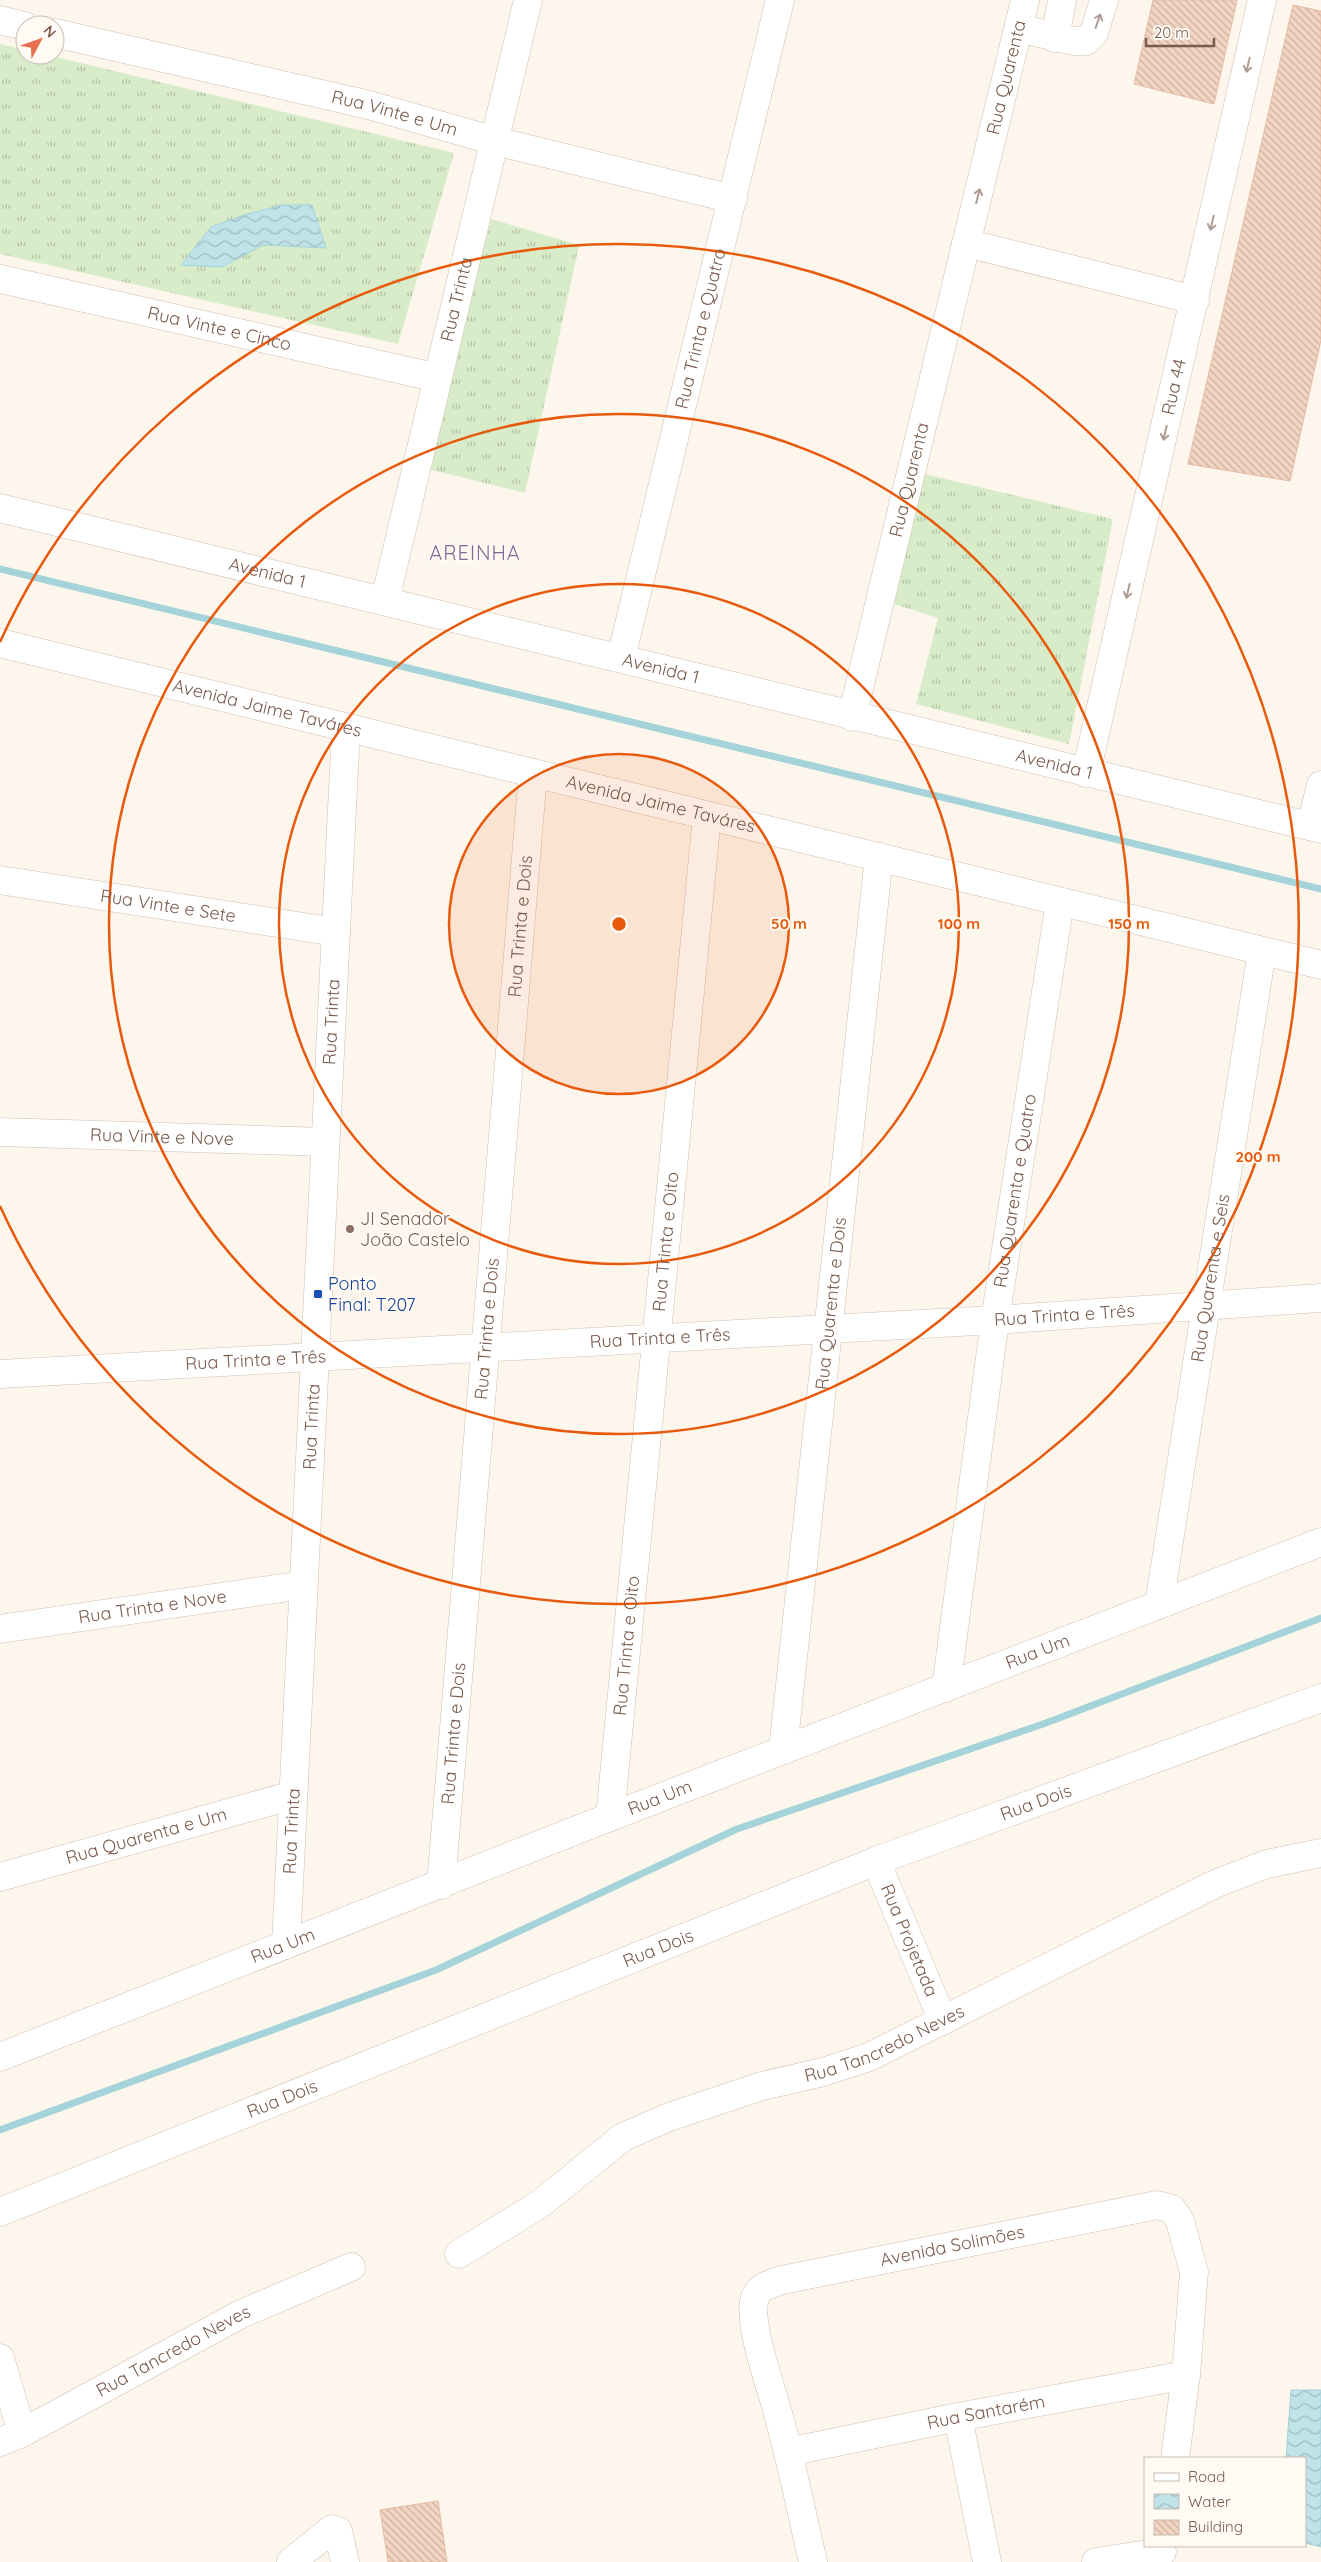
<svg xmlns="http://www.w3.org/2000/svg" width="1321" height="2562" font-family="Quicksand,sans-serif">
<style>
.grass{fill:url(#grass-tufts)}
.water{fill:url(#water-waves);stroke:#a5d3da}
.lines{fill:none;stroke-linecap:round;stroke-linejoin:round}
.stream{stroke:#a5d3da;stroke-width:7}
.building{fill:url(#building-back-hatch);stroke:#e6bba3}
.minor-casing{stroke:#d1beb0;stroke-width:29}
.minor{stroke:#fff;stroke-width:28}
.oneway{stroke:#af9d94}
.ring{fill:none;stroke:#e8590c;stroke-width:2.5}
.education-dot{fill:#8d6e63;stroke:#fffaf3;stroke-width:2}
.transit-dot{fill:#1a4fb4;stroke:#fffaf3;stroke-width:2}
.labels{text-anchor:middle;stroke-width:4;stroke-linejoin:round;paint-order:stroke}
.street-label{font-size:18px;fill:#7a5c4d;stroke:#fffaf3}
.education-label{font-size:18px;fill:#785e54;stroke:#fffaf3;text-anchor:start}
.transit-label{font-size:18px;fill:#164399;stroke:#fffaf3;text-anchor:start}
.quarter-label{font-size:20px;letter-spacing:1px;fill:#846695;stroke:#fffaf3}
.centre{fill:#e8590c;stroke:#fffaf3;stroke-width:2.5}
.ring-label{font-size:15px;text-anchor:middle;font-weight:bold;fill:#e8590c;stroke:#fffaf3;stroke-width:4;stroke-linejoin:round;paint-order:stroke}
</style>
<defs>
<pattern id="grass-tufts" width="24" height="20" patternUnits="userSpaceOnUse" patternTransform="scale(1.25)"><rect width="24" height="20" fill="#d8ecc9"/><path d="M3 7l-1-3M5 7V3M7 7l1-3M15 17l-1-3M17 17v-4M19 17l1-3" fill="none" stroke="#b4c2a5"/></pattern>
<pattern id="water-waves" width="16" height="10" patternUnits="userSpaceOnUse" patternTransform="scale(1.25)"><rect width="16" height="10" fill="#bfe3e8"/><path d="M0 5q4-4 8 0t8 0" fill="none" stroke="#a0bbbe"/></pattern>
<pattern id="building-back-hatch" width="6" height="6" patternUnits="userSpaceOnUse" patternTransform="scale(1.25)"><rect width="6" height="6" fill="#f3d5c3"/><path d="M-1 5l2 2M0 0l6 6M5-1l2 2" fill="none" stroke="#cab0a1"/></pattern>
</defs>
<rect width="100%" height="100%" fill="#fdf6ec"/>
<path class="grass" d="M 0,44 L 25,50 L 25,55 L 48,55 L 454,153 L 398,344 L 0,254 Z
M 491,219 L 579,245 L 525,493 L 428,469 Z
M 921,473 L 1113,519 L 1069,744 L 916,704 L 938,618 L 894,604 Z"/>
<path class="water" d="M 282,205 L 312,205 L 326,248 L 263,245 L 222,267 L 181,265 L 211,227 L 244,215 Z
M 1291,2390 L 1321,2390 L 1321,2547 L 1305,2543 L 1305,2458 L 1286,2458 Z"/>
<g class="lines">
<path class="stream" d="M 0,569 L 1321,889
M 0,2130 L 436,1970 L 737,1829 L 1046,1723 L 1321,1618"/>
</g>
<path class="building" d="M 1153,0 L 1237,0 L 1214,104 L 1134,84 Z
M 1293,5 L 1321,11 L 1321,340 L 1290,481 L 1188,464 Z
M 438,2501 L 447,2562 L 388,2562 L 380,2510 Z"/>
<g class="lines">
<defs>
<g id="minor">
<path d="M 0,20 L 25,26"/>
<path d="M 1019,28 L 1073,41 L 1086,41 L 1094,33 L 1104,0"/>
<path id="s1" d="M 55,33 L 369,105 L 495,141 L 733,199"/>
<path d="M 1055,38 L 1062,0"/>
<path d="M 966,243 L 1195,300"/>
<path id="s2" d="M 0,279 L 438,378"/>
<path id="s3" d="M 0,508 L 1321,829"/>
<path id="s4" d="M 385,600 L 528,0"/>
<path id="s5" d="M 0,643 L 1321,965"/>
<path id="s6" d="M 621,658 L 780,0"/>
<path id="s7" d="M 852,717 L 1025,0"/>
<path id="s8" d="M 1086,773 L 1262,0"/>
<path d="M 1311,826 L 1321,785"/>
<path id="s9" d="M 0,880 L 336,932"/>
<path id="s10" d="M 0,1132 L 325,1142"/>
<path id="s11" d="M 0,1374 L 995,1320 L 1321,1298"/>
<path id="s12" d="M 1159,1605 L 1262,951"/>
<path id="s13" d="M 0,1629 L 303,1585"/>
<path id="s14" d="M 946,1688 L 995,1320 L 1060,902"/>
<path id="s15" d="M 783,1750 L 879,857"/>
<path id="s16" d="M 610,1817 L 707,816"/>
<path id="s17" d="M 876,1861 L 943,2021"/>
<path id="s18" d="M 0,1877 L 293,1795"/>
<path id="s19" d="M 441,1885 L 533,773"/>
<path id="s20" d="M 286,1945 L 346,728"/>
<path id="s21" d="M 0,2057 L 610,1817 L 1321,1542"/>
<path id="s22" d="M 0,2212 L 876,1861 L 1321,1698"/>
<path id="s23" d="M 459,2254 L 540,2204 L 623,2137 L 669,2117 L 762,2086 L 823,2072 L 869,2057 L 1217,1883 L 1267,1864 L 1321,1853"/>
<path d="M 0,2358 L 22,2433"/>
<path d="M 958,2417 L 987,2562"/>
<path id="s24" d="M 0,2442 L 22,2433 L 241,2314 L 351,2267"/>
<path id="s25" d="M 788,2452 L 958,2417 L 1186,2375"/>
<path d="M 291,2562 L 332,2529 L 338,2531 L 345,2562"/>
<path id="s26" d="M 813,2562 C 802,2514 792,2465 779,2417 C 772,2389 749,2329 754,2302 C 756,2287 770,2284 782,2280 L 1157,2205 L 1172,2209 L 1180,2221 L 1194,2272 L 1186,2375 L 1175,2458"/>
<path d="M 1096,2562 L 1162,2552"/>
</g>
</defs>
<use href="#minor" class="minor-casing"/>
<use href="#minor" class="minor"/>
</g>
<defs><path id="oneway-shaft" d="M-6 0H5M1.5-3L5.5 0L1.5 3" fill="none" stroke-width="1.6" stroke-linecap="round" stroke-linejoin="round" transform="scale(1.25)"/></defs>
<g class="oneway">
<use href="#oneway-shaft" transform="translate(1098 21) rotate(-71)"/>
<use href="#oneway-shaft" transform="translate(1248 65) rotate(103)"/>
<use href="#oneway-shaft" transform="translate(978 196) rotate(-76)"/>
<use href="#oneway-shaft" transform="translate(1212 223) rotate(103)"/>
<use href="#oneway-shaft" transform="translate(1165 433) rotate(103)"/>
<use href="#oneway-shaft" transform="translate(1128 591) rotate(103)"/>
</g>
<circle cx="619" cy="924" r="170" fill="#e8590c" fill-opacity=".12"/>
<g class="ring">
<circle cx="619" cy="924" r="170"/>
<circle cx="619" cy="924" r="340"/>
<circle cx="619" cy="924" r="510"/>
<path d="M0 642A680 680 0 1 1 0 1206"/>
</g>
<circle class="education-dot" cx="350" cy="1229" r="5"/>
<rect class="transit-dot" x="313" y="1289" width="10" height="10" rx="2.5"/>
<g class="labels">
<g class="street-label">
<text dy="6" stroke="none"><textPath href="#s7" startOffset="658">Rua Quarenta</textPath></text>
<text dy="6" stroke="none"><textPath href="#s1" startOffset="349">Rua Vinte e Um</textPath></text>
<text dy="6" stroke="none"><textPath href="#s4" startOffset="309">Rua Trinta</textPath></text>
<text dy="6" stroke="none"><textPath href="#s2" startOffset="225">Rua Vinte e Cinco</textPath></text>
<text dy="6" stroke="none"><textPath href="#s6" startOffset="339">Rua Trinta e Quatro</textPath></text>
<text dy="6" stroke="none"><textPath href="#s8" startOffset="396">Rua 44</textPath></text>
<text dy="6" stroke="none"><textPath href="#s7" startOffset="244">Rua Quarenta</textPath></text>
<text dy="6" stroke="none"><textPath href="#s3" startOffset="275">Avenida 1</textPath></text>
<text dy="6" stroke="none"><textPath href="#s3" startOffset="680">Avenida 1</textPath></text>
<text dy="6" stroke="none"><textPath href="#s5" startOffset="275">Avenida Jaime Taváres</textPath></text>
<text dy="6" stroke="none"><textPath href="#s3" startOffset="1085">Avenida 1</textPath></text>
<text dy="6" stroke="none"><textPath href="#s5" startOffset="680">Avenida Jaime Taváres</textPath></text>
<text dy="6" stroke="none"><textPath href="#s9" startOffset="170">Rua Vinte e Sete</textPath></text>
<text dy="6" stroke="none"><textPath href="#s19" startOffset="962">Rua Trinta e Dois</textPath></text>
<text dy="6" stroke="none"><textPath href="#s20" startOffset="924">Rua Trinta</textPath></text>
<text dy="6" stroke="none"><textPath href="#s10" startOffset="162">Rua Vinte e Nove</textPath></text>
<text dy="6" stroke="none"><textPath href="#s14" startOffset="502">Rua Quarenta e Quatro</textPath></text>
<text dy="6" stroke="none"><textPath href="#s16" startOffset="578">Rua Trinta e Oito</textPath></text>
<text dy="6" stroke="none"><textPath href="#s12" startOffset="331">Rua Quarenta e Seis</textPath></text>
<text dy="6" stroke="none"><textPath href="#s15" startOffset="449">Rua Quarenta e Dois</textPath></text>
<text dy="6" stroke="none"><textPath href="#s11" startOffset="1066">Rua Trinta e Três</textPath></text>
<text dy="6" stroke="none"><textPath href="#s19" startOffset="558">Rua Trinta e Dois</textPath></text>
<text dy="6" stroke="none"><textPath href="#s11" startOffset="661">Rua Trinta e Três</textPath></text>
<text dy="6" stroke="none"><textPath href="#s11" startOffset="256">Rua Trinta e Três</textPath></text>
<text dy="6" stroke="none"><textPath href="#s20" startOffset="519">Rua Trinta</textPath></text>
<text dy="6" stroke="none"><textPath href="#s13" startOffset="154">Rua Trinta e Nove</textPath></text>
<text dy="6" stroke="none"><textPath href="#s16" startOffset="172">Rua Trinta e Oito</textPath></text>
<text dy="6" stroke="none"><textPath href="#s21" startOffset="1114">Rua Um</textPath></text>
<text dy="6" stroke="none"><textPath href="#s19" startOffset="152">Rua Trinta e Dois</textPath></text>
<text dy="6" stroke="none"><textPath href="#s21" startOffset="709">Rua Um</textPath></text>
<text dy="6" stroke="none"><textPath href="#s22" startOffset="1114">Rua Dois</textPath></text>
<text dy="6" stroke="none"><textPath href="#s20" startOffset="114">Rua Trinta</textPath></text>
<text dy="6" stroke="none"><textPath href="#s18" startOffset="152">Rua Quarenta e Um</textPath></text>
<text dy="6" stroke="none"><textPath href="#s17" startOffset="86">Rua Projetada</textPath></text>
<text dy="6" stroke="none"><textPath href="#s21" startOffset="304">Rua Um</textPath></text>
<text dy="6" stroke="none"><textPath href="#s22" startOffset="709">Rua Dois</textPath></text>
<text dy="6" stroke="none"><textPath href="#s23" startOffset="480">Rua Tancredo Neves</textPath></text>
<text dy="6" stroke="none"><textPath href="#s22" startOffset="304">Rua Dois</textPath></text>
<text dy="6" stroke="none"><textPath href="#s26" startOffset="479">Avenida Solimões</textPath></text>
<text dy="6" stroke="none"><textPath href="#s24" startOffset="196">Rua Tancredo Neves</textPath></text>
<text dy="6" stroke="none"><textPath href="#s25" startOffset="202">Rua Santarém</textPath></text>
</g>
<g class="education-label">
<text x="360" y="1225">JI Senador<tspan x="360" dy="21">João Castelo</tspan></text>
</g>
<g class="transit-label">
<text x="328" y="1290">Ponto<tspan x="328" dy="21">Final: T207</tspan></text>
</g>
<g class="quarter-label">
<text x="475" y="560">AREINHA</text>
</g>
</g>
<circle cx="619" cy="924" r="8" class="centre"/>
<g class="ring-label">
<text x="789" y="929">50 m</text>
<text x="959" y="929">100 m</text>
<text x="1129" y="929">150 m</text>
<text x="1258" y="1162">200 m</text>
</g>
<rect x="1144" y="2457" width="162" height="90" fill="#fffaf3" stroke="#cabbb1"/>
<rect x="1154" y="2473" width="25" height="8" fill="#ffffff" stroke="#cabbb1"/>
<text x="1188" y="2482" font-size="15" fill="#7a5c4d">Road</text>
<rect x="1154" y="2494" width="25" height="15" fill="url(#water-waves)" stroke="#cabbb1"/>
<text x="1188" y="2507" font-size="15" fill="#7a5c4d">Water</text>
<rect x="1154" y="2520" width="25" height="15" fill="url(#building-back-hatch)" stroke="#cabbb1"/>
<text x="1188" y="2532" font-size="15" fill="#7a5c4d">Building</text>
<g transform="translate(40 40) rotate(49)"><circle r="24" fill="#fffaf3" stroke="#cabbb1"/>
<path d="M0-4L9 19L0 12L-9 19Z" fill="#e76f51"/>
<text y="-8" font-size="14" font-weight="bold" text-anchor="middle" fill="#7a5c4d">N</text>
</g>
<path d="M1146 38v8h68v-8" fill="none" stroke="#7a5c4d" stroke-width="2.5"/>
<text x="1154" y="38" font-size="15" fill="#7a5c4d" stroke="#fffaf3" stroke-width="4" paint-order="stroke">20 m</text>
</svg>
